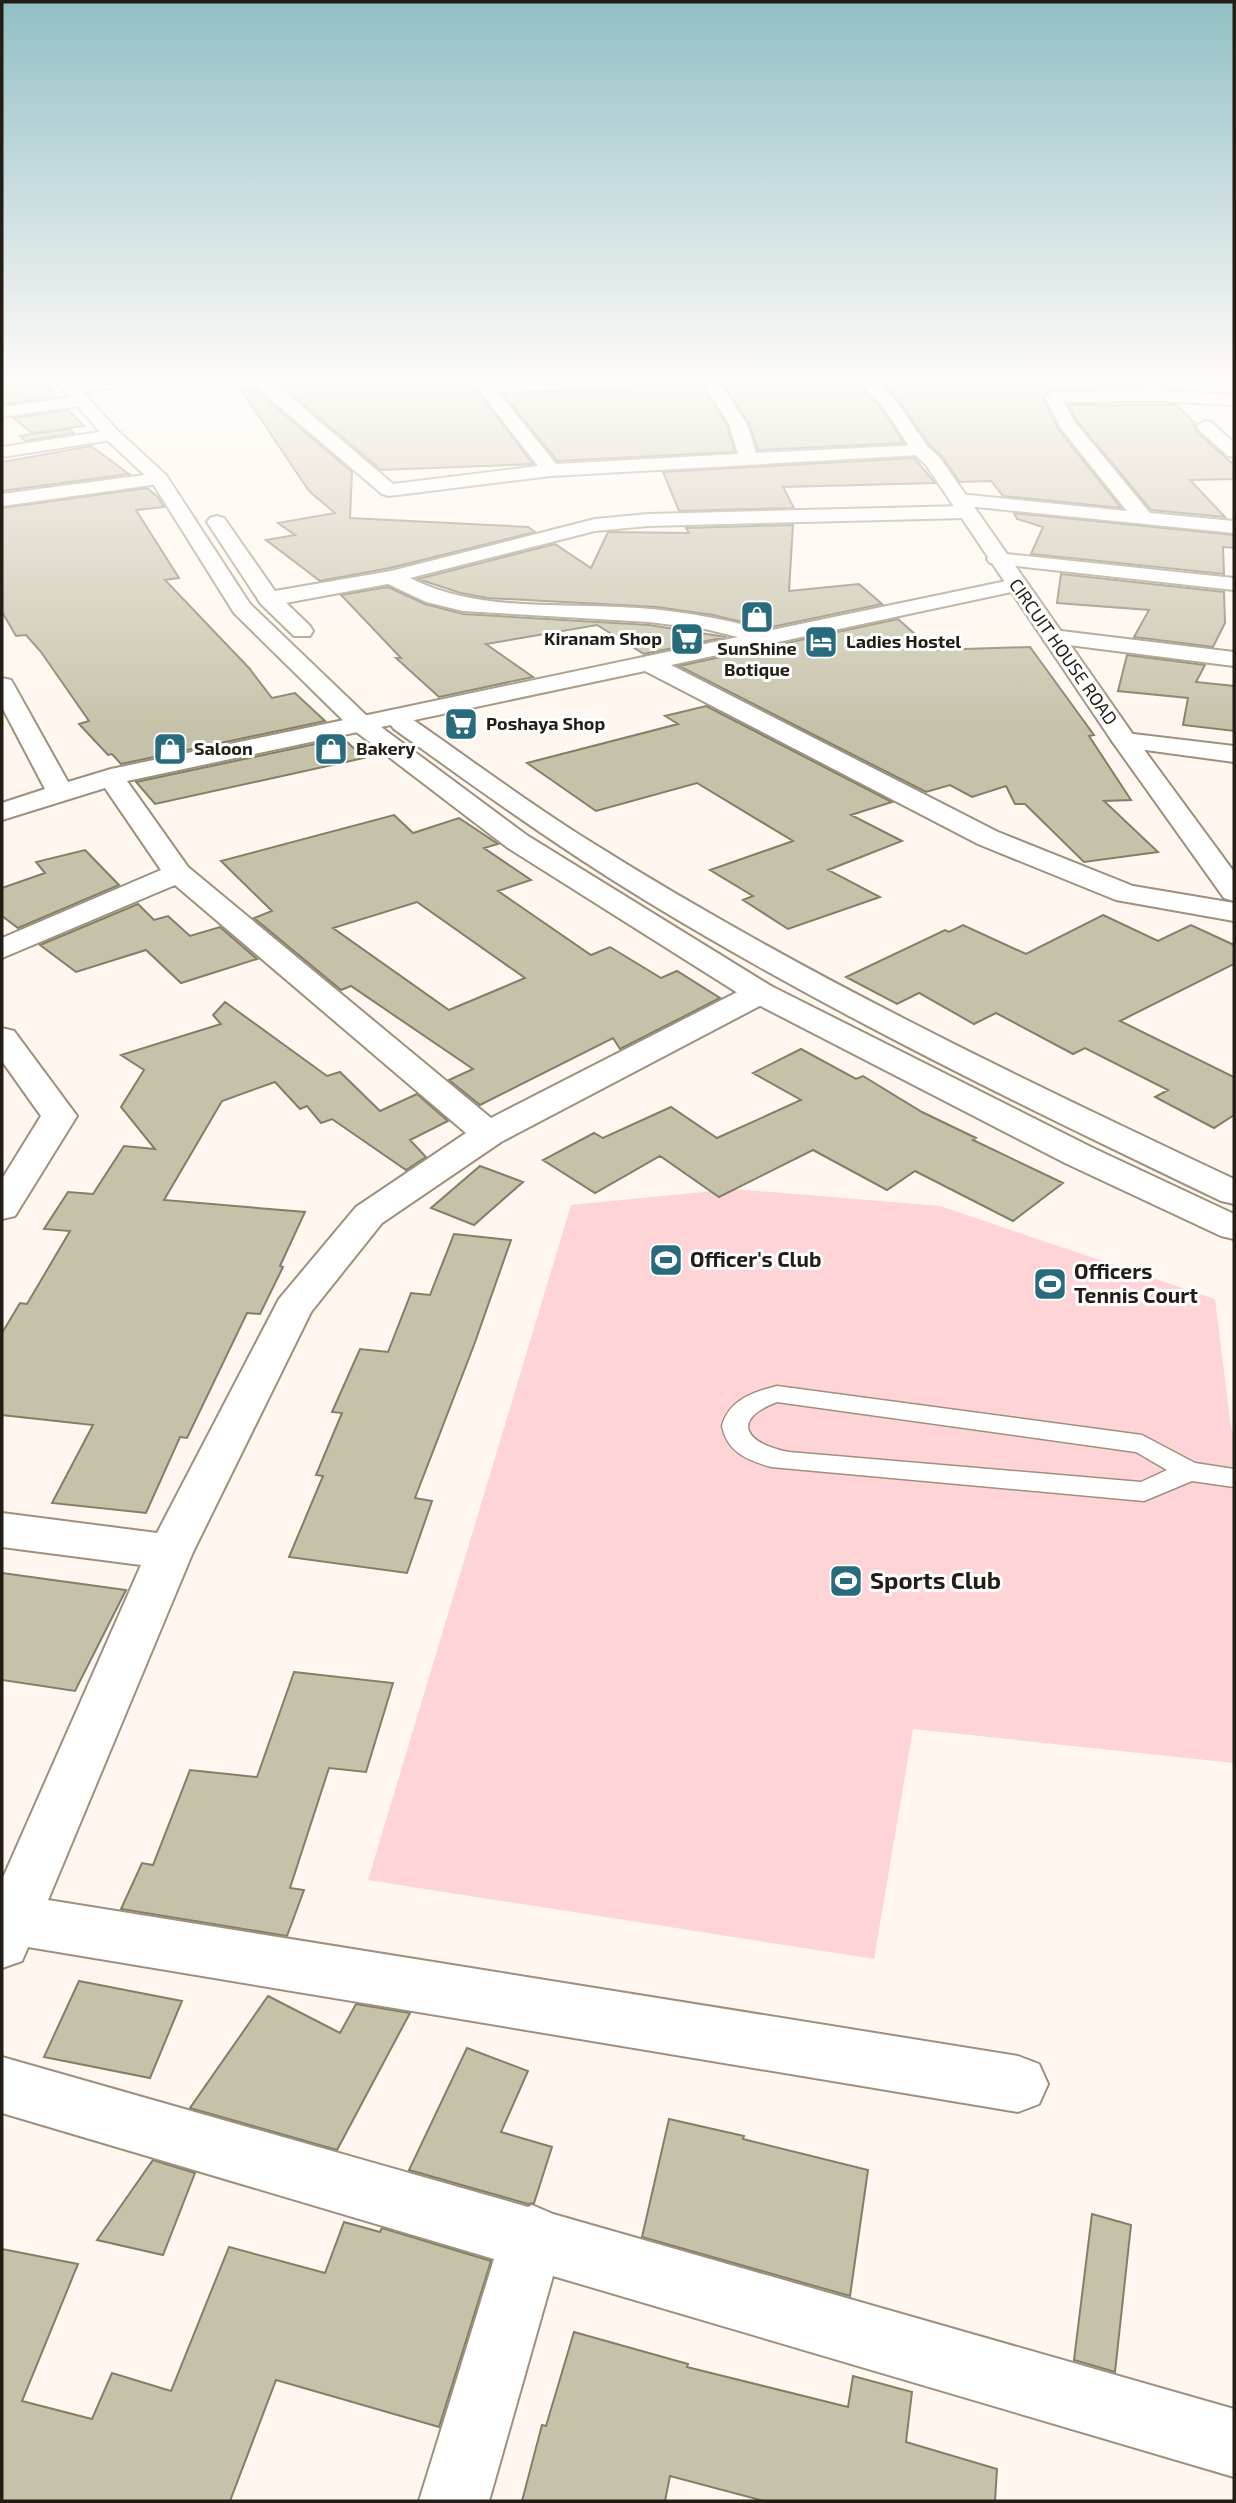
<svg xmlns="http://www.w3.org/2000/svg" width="1236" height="2503" font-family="'Exo 2',sans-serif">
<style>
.green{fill:#fed4d7}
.building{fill:#c6c2a9;stroke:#827f67;stroke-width:2;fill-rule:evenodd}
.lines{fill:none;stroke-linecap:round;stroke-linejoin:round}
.service-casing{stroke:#a08f7c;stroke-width:3}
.minor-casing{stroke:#a08f7c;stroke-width:4}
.tertiary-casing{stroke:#a08f7c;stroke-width:4}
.service{fill:#fff;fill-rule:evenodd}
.minor{fill:#fff;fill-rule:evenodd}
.tertiary{fill:#fff;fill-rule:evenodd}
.labels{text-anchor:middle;stroke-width:6;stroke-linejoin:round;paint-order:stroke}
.far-poi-label{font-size:18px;font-weight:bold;fill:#231d15;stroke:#fff;text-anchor:start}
.far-street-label{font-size:18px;fill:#231d15;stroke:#fff}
.poi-label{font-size:21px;font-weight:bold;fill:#231d15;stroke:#fff;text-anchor:start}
.near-poi-label{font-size:24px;font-weight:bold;fill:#231d15;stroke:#fff;text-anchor:start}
</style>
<rect width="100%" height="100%" fill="#fff7ef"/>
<path class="green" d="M 734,1189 L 940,1206 L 1215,1299 L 1231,1428 L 1234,1433 L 1234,1763 L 913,1729 L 874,1959 L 368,1880 L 571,1205 Z"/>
<path class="building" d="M 2,380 L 42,380 L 56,397 L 2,404 Z
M 329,380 L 340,385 L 406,380 L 469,380 L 533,464 L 381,470 L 282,386 Z
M 658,380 L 699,380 L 727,425 L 735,452 L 557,461 L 503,394 L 647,388 Z
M 720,380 L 855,380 L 883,411 L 904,443 L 758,450 L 749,423 Z
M 879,380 L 1134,380 L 1140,388 L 1053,389 L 1042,396 L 1058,429 L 1121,508 L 1003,496 L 991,481 L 960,482 L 942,457 L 929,444 L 899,401 Z
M 255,390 L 352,472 L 350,518 L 528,527 L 535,532 L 390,568 L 320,581 L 266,540 L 295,535 L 278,523 L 335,513 L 309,491 L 242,391 Z
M 1068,405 L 1176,405 L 1195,423 L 1193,425 L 1197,432 L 1234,465 L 1234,479 L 1190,480 L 1225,517 L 1151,510 L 1076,420 Z
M 68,410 L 84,426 L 32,433 L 13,418 Z
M 69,429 L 74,433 L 25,441 L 20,436 Z
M 91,446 L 129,474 L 2,491 L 2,462 Z
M 914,458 L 935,483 L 783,487 L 794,508 L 679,511 L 663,472 Z
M 147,488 L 158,497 L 164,507 L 136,510 L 179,578 L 165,580 L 249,668 L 272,698 L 295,693 L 325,721 L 121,764 L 112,754 L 108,755 L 79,724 L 89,721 L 41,652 L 26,635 L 16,636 L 2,612 L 2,508 Z
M 1014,513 L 1234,535 L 1234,548 L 1223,547 L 1224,574 L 1031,554 L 1043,527 L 1017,519 Z
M 793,525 L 789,591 L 859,584 L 882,604 L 767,628 L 713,615 L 657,607 L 487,598 L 461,593 L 418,579 L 555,544 L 591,568 L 608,532 L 689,533 L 686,528 Z
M 1061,574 L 1224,592 L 1225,623 L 1213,647 L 1134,637 L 1149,610 L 1057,603 Z
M 388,587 L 425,604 L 463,614 L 649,625 L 726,637 L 644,654 L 597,625 L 486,644 L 533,677 L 439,697 L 396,658 L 401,658 L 341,595 Z
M 898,619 L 933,650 L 1030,647 L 1094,735 L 1089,736 L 1131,800 L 1104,801 L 1158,852 L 1084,862 L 1025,804 L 1015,804 L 1006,786 L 972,797 L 950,785 L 926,792 L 679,666 Z
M 1127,655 L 1205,665 L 1196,682 L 1234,686 L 1234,731 L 1183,725 L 1188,698 L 1118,691 Z
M 706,706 L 892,802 L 851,815 L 902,841 L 828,870 L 880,897 L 788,929 L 743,900 L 753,896 L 710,870 L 793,841 L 697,783 L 596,811 L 527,763 L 678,724 L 665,716 Z
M 343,738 L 364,758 L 155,804 L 136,782 Z
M 394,815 L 413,833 L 459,818 L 498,844 L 484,848 L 531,880 L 498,891 L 591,955 L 610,947 L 661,978 L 677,971 L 720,998 L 620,1049 L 613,1038 L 480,1105 L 449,1080 L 473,1069 L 351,986 L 341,990 L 254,918 L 272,911 L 221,861 ZM 417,902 L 525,978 L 449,1010 L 333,928 Z
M 85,850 L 119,885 L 18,928 L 2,916 L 2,888 L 45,873 L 36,862 Z
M 138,904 L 154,920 L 168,916 L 190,936 L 220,927 L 257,959 L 181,983 L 146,950 L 76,972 L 40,945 Z
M 1103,915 L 1158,941 L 1191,925 L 1234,945 L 1234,964 L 1120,1021 L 1234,1077 L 1234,1115 L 1214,1128 L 1155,1097 L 1168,1090 L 1085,1048 L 1073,1054 L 996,1013 L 974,1024 L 919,993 L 897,1004 L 846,977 L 945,930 L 949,932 L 963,925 L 1026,954 Z
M 225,1002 L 327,1076 L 340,1072 L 380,1111 L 417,1094 L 448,1121 L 410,1140 L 426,1157 L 406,1170 L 332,1119 L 321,1123 L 307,1106 L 300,1109 L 275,1082 L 222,1101 L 164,1200 L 305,1212 L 280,1266 L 283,1267 L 260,1314 L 247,1313 L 187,1438 L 180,1437 L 146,1513 L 52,1503 L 93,1425 L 2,1415 L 2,1333 L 20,1303 L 27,1304 L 70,1231 L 44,1229 L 68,1192 L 93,1194 L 124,1146 L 155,1149 L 121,1107 L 144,1070 L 121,1055 L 221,1024 L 213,1015 Z
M 801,1049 L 856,1079 L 863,1076 L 922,1112 L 976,1138 L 973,1140 L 1063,1183 L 1013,1221 L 915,1171 L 887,1190 L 813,1150 L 719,1197 L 660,1156 L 595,1193 L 543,1160 L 594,1133 L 603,1138 L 671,1107 L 717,1138 L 801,1100 L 753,1073 Z
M 480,1166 L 523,1182 L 474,1225 L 431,1208 Z
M 454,1234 L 511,1240 L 474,1345 L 415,1498 L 432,1501 L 407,1573 L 289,1557 L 323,1476 L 316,1475 L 342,1413 L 332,1412 L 360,1349 L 388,1352 L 411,1293 L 430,1295 Z
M 2,1573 L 126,1590 L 75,1691 L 2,1680 Z
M 294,1672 L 393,1683 L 366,1772 L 329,1768 L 290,1888 L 304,1890 L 287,1936 L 121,1909 L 142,1863 L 153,1865 L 190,1770 L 257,1777 Z
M 79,1981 L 182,2001 L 150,2078 L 44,2057 Z
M 268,1996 L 340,2033 L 356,2004 L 410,2013 L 337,2150 L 190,2108 Z
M 467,2048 L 528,2071 L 501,2132 L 552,2147 L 534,2203 L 528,2204 L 409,2170 Z
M 669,2119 L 744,2136 L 743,2139 L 868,2170 L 850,2296 L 642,2237 Z
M 153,2160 L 195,2173 L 163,2255 L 97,2240 Z
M 1092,2214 L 1131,2225 L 1115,2372 L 1074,2360 Z
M 344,2222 L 380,2232 L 382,2228 L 491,2261 L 439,2427 L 276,2380 L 230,2501 L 2,2501 L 2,2249 L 78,2264 L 22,2401 L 92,2419 L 112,2373 L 171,2391 L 229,2247 L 325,2273 Z
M 574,2332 L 688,2364 L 687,2367 L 848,2407 L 853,2376 L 912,2392 L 906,2442 L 997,2469 L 995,2501 L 764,2501 L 670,2476 L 665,2501 L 522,2501 L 542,2425 L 546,2426 Z"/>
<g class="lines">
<defs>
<path id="service" d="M 777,1386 L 1142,1435 L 1195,1463 L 1234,1469 L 1234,1487 L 1192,1481 L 1144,1501 L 771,1467 C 747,1460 727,1452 722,1426 C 729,1400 753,1392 777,1386 ZM 777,1402 L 1136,1452 L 1167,1470 L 1141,1482 L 789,1452 C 749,1445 727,1421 777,1402 Z"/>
<path id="minor" d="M 91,380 L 142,380 L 134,385 L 70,393 L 62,388 L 64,384 Z
M 248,380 L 268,380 L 280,388 L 393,484 L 538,466 L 471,380 L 490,383 L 655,380 L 647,385 L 498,392 L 556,464 L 738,454 L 729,424 L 701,380 L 717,380 L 747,424 L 756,453 L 920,445 L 929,450 L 920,455 L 551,476 L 389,496 L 382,494 Z
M 1136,380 L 1153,380 L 1163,391 L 1234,395 L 1234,405 L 1158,401 L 1064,402 L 1074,421 L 1150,513 L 1234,521 L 1234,533 L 967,506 L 975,512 L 965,518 L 648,526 L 595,531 L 410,578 C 475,611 550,603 620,607 C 670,609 718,617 767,631 L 1016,579 L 1024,580 L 1027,585 L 1024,590 L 1016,591 L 671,665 L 998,832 L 1133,886 L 1234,903 L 1234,921 L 1116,900 L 978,844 L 645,671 L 127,781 L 188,867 L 491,1118 L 749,986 L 760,983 L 771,986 L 776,993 L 771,1000 L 501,1142 L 382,1223 L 311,1312 L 193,1552 L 48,1900 L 1018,2056 L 1039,2064 L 1048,2084 L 1039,2104 L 1018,2112 L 28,1947 L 22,1961 L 2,1968 L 2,1880 L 141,1565 L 2,1547 L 2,1513 L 157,1533 L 279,1299 L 356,1207 L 466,1133 L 175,885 L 2,958 L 2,938 L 161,870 L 105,788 L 2,820 L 2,803 L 45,789 L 2,707 L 2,678 L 11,680 L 14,685 L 68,782 L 111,769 L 738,637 L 705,629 L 649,622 L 463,611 L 426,602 L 388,584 L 269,606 L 261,604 L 258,599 L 261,594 L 269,592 L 391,571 L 595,519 L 648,514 L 963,506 L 953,504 L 950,500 L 960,494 L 1127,511 L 1060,427 L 1045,397 L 1053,392 L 1145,391 Z
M 81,396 L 89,401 L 87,405 L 2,417 L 2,407 Z
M 1205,421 L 1211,422 L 1234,443 L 1234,457 L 1228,456 L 1199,430 L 1196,426 Z
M 112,430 L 121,435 L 118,439 L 2,457 L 2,447 Z
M 159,473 L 166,475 L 168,479 L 166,483 L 2,506 L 2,494 Z
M 997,553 L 1234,578 L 1234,590 L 990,563 L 987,559 L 990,555 Z
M 1053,630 L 1234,652 L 1234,666 L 1045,642 L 1042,637 L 1045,632 Z
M 1125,733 L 1234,746 L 1234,762 L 1116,746 L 1112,741 L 1116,736 Z
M 2,1028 L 14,1031 L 77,1116 L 15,1216 L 2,1219 L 2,1179 L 41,1116 L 2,1061 Z
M 2,2057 L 528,2207 L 532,2205 L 553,2214 L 1234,2409 L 1234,2477 L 553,2276 L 489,2501 L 419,2501 L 494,2259 L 2,2113 Z"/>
<path id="tertiary" d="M 55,380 L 72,380 L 118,431 L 166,475 L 250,604 L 369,718 L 528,836 L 771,986 L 1091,1147 L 1234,1214 L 1234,1239 L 1221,1236 L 1065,1163 L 749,1000 L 508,848 L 351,728 L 234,613 L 152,482 L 106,439 Z
M 857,380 L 875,380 L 897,402 L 927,446 L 940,458 L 1134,736 L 1234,872 L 1234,901 L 1224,898 L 1112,741 L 926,465 L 914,454 L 885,409 Z
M 217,516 L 224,518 L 277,594 L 310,626 L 313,631 L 310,636 L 294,636 L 261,604 L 207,522 L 210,518 Z
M 403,716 L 412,719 C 471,760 530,804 591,842 C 796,971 1015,1076 1234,1179 L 1234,1204 L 1221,1201 C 1027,1108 832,1014 648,902 C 560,849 478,789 394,729 L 390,724 L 394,719 Z"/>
</defs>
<use href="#service" class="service-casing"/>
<use href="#minor" class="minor-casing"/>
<use href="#tertiary" class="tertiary-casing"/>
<use href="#service" class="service"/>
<use href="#minor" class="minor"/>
<use href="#tertiary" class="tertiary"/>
</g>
<linearGradient id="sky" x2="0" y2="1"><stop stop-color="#91bfc5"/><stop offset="0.52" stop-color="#fffbf8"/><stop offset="1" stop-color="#fffbf8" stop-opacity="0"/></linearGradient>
<rect width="1236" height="731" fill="url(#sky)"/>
<defs>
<symbol id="shop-square" viewBox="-11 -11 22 22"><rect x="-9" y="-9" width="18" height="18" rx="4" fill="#286b7d" stroke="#fff"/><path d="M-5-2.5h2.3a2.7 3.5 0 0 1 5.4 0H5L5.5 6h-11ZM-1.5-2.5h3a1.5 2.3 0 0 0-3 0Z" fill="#fff"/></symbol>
<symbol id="supermarket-square" viewBox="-11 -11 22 22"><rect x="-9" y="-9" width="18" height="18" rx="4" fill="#286b7d" stroke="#fff"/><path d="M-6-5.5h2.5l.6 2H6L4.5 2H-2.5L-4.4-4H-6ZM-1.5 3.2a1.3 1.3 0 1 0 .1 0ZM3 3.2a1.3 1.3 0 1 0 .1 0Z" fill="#fff"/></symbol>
<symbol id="hotel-square" viewBox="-11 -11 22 22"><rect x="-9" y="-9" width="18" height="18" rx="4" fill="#286b7d" stroke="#fff"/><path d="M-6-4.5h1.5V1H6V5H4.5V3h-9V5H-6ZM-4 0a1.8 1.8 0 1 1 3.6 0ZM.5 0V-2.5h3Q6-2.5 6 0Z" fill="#fff"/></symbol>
<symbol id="stadium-square" viewBox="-11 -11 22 22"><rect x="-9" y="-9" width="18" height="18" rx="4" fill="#286b7d" stroke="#fff"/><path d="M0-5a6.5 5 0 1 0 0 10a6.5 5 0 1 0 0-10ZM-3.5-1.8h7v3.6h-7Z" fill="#fff"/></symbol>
</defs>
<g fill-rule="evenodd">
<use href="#shop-square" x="738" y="598" width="38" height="38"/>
<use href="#supermarket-square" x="668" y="620" width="38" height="38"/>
<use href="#hotel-square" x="802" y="623" width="38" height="38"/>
<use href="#supermarket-square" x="442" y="705" width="38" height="38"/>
<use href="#shop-square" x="151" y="730" width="38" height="38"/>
<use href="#shop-square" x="312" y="730" width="38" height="38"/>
<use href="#stadium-square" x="647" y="1241" width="38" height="38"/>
<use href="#stadium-square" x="1031" y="1265" width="38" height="38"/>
<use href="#stadium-square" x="827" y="1562" width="38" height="38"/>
</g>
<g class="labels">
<g class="far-poi-label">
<text x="662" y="645" text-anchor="end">Kiranam Shop</text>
<text x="846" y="648">Ladies Hostel</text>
<text x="757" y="655" text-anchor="middle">SunShine<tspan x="757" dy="21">Botique</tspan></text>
<text x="486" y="730">Poshaya Shop</text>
<text x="194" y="755">Saloon</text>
<text x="356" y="755">Bakery</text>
</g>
<g class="far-street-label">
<text transform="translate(1063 652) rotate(55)" y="6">CIRCUIT HOUSE ROAD</text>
</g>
<g class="poi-label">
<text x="690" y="1267">Officer's Club</text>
<text x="1074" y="1279">Officers<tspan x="1074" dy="24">Tennis Court</tspan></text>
</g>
<g class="near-poi-label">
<text x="870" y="1589">Sports Club</text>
</g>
</g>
<rect width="1236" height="2503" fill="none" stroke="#231d15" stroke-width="7"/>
</svg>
